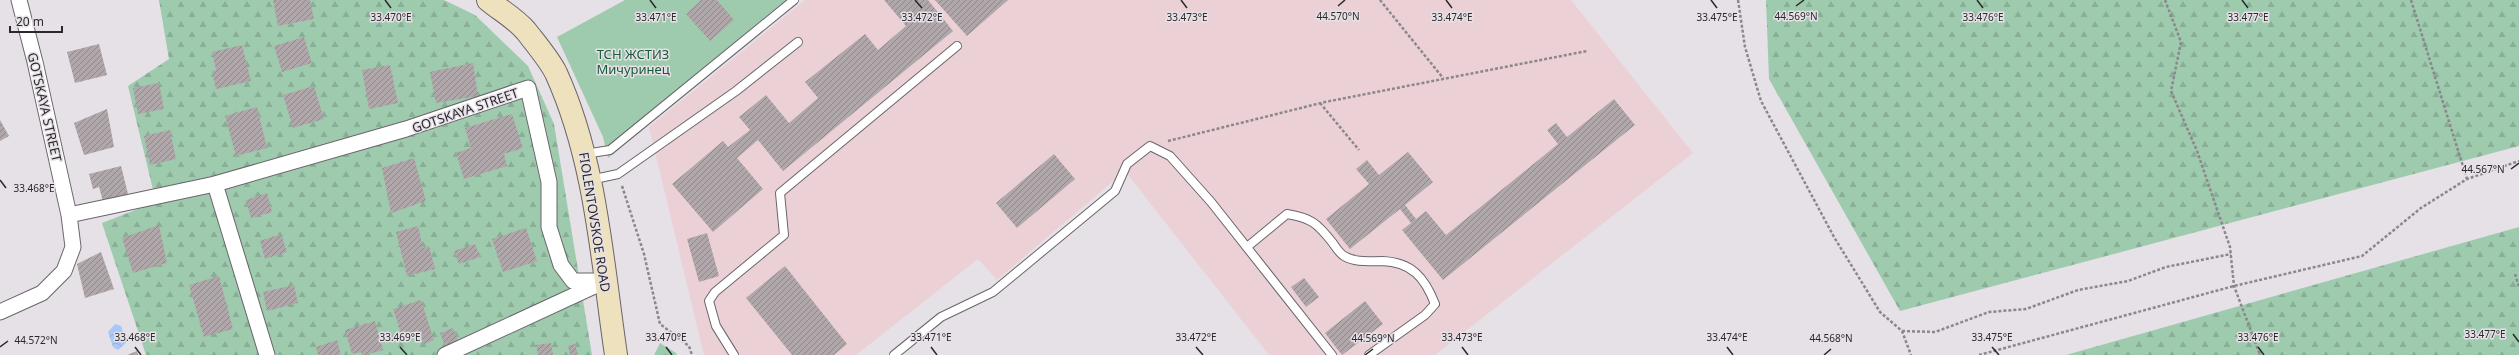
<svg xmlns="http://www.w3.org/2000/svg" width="2519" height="355" font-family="'Noto Sans',sans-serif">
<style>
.medical{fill:#ebd1d5}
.grass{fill:url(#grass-tufts)}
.forest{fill:url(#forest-firs)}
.garden{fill:#9ecbae}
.water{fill:url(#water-waves)}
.building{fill:url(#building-hatch)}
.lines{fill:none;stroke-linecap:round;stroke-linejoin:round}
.service-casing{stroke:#6a656b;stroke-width:10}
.minor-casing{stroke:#6a656b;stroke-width:17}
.secondary-casing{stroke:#6a656b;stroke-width:24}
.path{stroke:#8b878c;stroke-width:2.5;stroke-dasharray:3 2;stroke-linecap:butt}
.service{stroke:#fff;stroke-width:8}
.minor{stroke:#fff;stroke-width:15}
.secondary{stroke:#eee1be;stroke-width:22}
.ticks{fill:none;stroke:#2a282b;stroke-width:1.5}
.labels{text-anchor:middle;stroke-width:3;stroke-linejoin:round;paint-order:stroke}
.park-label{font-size:13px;fill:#195a38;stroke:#e6e0e7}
.street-label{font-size:13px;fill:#2a282b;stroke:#e6e0e7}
.ticks-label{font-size:10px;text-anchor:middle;fill:#2a282b;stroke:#e6e0e7;stroke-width:3;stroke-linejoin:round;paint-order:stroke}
</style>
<defs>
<pattern id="grass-tufts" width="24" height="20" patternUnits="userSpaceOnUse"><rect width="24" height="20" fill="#9ecbae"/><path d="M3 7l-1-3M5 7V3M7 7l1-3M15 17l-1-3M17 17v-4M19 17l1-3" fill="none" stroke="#88ae96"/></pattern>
<pattern id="forest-firs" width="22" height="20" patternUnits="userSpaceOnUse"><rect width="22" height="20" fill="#9ecbae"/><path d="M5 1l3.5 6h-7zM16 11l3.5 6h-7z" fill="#88ae96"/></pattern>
<pattern id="water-waves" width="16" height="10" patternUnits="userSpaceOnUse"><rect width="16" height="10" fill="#a9c8fa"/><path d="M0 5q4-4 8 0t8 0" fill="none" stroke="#92acd6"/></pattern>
<pattern id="building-hatch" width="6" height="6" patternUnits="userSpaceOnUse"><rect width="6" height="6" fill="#b0a7aa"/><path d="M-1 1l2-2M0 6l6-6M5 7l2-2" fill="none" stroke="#8f888b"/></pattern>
</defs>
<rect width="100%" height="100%" fill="#e6e0e7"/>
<path class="medical" d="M 805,0 L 1571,0 L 1693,153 L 1435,355 L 1269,355 L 1125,171 L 997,280 L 978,259 L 856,355 L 704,355 L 649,127 Z"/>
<path class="grass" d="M 660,343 L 676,353 L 677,355 L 654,355 Z"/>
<path class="forest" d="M 159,0 L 444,0 L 475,15 L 528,66 L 554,124 L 592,355 L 146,355 L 102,223 L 156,202 L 128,86 L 169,59 Z
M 1766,0 L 2519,0 L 2519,146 L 1900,311 L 1769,79 Z
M 2519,227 L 2519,355 L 2066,355 Z"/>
<path class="garden" d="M 625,0 L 799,0 L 608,158 L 603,137 L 557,37 Z"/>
<path class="water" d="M 115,324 L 121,326 L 127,342 L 118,350 L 113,347 L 108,332 Z"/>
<path class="building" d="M 273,0 L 310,0 L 314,19 L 278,26 Z
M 701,0 L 717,0 L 734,20 L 710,41 L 686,14 Z
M 884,0 L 928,0 L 953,31 L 783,171 L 758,140 L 737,158 L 763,189 L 713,232 L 672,184 L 723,141 L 728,147 L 750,130 L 739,117 L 766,95 L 789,123 L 818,98 L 805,82 L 865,34 L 878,50 L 906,26 Z
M 935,0 L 1008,0 L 967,36 Z
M 304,37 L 312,63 L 282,72 L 274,46 Z
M 99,44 L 107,75 L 75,83 L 67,52 Z
M 242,45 L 251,81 L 216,89 L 212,71 L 216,70 L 212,52 Z
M 473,63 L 478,96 L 436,103 L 430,72 Z
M 390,65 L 398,103 L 369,109 L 362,70 Z
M 159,83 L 164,109 L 138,114 L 133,88 Z
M 314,86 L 324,119 L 293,128 L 283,95 Z
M 1614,99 L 1635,125 L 1443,280 L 1402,230 L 1411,223 L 1400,209 L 1350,249 L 1326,219 L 1369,184 L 1356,169 L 1367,160 L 1379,175 L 1408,152 L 1433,182 L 1405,205 L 1416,219 L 1426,211 L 1446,235 L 1558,144 L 1547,130 L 1556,123 L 1567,137 Z
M 257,107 L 267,148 L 236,156 L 225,116 Z
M 107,109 L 114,147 L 84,155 L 74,123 Z
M 512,114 L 523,148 L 504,154 L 507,166 L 464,179 L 456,153 L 471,148 L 465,128 Z
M 0,120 L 9,136 L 0,141 Z
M 170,130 L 176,159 L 150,165 L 144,136 Z
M 1054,154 L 1075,179 L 1017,228 L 996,203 Z
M 414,158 L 426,201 L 391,213 L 382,168 Z
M 121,166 L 128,194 L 103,201 L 99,187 L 93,189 L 89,174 Z
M 267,193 L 272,212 L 251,218 L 246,200 Z
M 159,225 L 167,263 L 133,273 L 122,238 Z
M 418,226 L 423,248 L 429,246 L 435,269 L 407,276 L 396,232 Z
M 526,228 L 537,261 L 503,272 L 492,239 Z
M 707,233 L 719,276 L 699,282 L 687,239 Z
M 281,234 L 287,252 L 265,259 L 260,241 Z
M 475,244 L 480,257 L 459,264 L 454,251 Z
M 101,252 L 114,289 L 85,298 L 77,264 Z
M 785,266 L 847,344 L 834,355 L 792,355 L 746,298 Z
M 219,276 L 233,329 L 204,337 L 189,285 Z
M 1304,278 L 1319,297 L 1306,307 L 1291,287 Z
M 294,285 L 298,303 L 267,311 L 263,292 Z
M 421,300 L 434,340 L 424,344 L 420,333 L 403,339 L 393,309 Z
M 1365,301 L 1383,324 L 1342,355 L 1325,333 Z
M 375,321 L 383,350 L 366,355 L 362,355 L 361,352 L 352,354 L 345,330 Z
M 453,328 L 460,346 L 447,351 L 440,333 Z
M 337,340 L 341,355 L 318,355 L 316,347 Z
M 551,343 L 553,355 L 538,355 L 536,345 Z
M 575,344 L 578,355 L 570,355 L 568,346 Z
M 137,351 L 138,355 L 127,355 Z"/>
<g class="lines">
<defs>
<path id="service" d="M 585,154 L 610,150 L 794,0
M 590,180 L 618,174 L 736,91 L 798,42
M 1247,247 L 1287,214 C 1311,218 1317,223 1332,242 C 1335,246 1339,253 1344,256 C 1356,263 1369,261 1382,261 C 1412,262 1425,278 1435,304 L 1425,315 L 1369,355
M 734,355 L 716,326 L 709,301 L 715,292 L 784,235 L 780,193 L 957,46
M 894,355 L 941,317 L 993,292 L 1115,191 L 1127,164 L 1150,146 L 1170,156 L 1211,202 L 1332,355"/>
<path id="minor" d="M 215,184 L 267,355
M 69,215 L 215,184 L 406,129 L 528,88 L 549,182 L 549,227 L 561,265 L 573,281 L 605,281
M 0,312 L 42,293 L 64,271 L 73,247 L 69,215 L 35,62 L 19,0
M 445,355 L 601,283"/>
<path id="secondary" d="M 488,0 C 500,10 516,19 526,31 C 536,44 549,59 556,73 C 596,161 602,260 616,355"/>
</defs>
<use href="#service" class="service-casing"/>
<use href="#minor" class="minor-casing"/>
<use href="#secondary" class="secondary-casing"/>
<path class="path" d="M 1380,0 L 1443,78
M 1738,0 L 1745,47 L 1761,101 L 1834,237 L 1880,312 L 1902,331 L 1911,355
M 2165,0 L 2181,42 L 2171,91 L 2197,151 L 2230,247 L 2234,286 L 2260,355
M 2411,0 L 2467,179
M 1320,103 L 1359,150
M 1168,141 L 1325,102 L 1587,51
M 622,186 L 644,254 L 660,324 L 689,346 L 692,355
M 2515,274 L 2519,287
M 1902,331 L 1935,332 L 1989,312 L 2026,309 L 2078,290 L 2128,281 L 2166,267 L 2231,254
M 1979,355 L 2234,286 L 2362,256 L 2421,208 L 2467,179 L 2519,161"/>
<use href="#service" class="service"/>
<use href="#minor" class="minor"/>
<use href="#secondary" class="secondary"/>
</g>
<path class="ticks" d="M 385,0 L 391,8M 650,0 L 656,8M 915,0 L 922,8M 1181,0 L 1187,8M 1446,0 L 1452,8M 1711,0 L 1717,8M 1977,0 L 1983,8M 2242,0 L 2248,8M 1338,6 L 1345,0M 1796,6 L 1804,0M 2511,169 L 2519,163M 0,180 L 6,188M 2513,334 L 2519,342M 0,347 L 8,341M 135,347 L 141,355M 400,347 L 407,355M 666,347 L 672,355M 931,347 L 937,355M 1196,347 L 1203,355M 1462,347 L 1468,355M 1727,347 L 1733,355M 1992,347 L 1999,355M 2258,347 L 2264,355M 1365,355 L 1373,349M 1824,355 L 1831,349"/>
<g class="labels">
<g class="park-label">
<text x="633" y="59">ТСН ЖСТИЗ<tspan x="633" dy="15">Мичуринец</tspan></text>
</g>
<g class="street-label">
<text transform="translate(45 107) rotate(77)" y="5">GOTSKAYA STREET</text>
<text transform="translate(465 110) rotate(-19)" y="5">GOTSKAYA STREET</text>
<text transform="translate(595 222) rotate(81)" y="5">FIOLENTOVSKOE ROAD</text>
</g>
</g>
<g class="ticks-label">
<text x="1338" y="20">44.570°N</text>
<text x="1796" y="20">44.569°N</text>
<text x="391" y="21">33.470°E</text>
<text x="656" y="21">33.471°E</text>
<text x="922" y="21">33.472°E</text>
<text x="1187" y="21">33.473°E</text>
<text x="1452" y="21">33.474°E</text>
<text x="1717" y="21">33.475°E</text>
<text x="1983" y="21">33.476°E</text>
<text x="2248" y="21">33.477°E</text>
<text x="2483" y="173">44.567°N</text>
<text x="34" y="192">33.468°E</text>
<text x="2485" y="338">33.477°E</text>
<text x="135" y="341">33.468°E</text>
<text x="400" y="341">33.469°E</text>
<text x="666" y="341">33.470°E</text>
<text x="931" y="341">33.471°E</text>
<text x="1196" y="341">33.472°E</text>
<text x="1462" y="341">33.473°E</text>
<text x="1727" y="341">33.474°E</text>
<text x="1992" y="341">33.475°E</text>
<text x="2258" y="341">33.476°E</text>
<text x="1373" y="342">44.569°N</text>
<text x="1831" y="342">44.568°N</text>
<text x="36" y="344">44.572°N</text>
</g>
<path d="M10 26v6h52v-6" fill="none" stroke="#2a282b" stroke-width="2"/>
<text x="16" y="26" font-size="12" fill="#2a282b" stroke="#e6e0e7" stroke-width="3" paint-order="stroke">20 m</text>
</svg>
